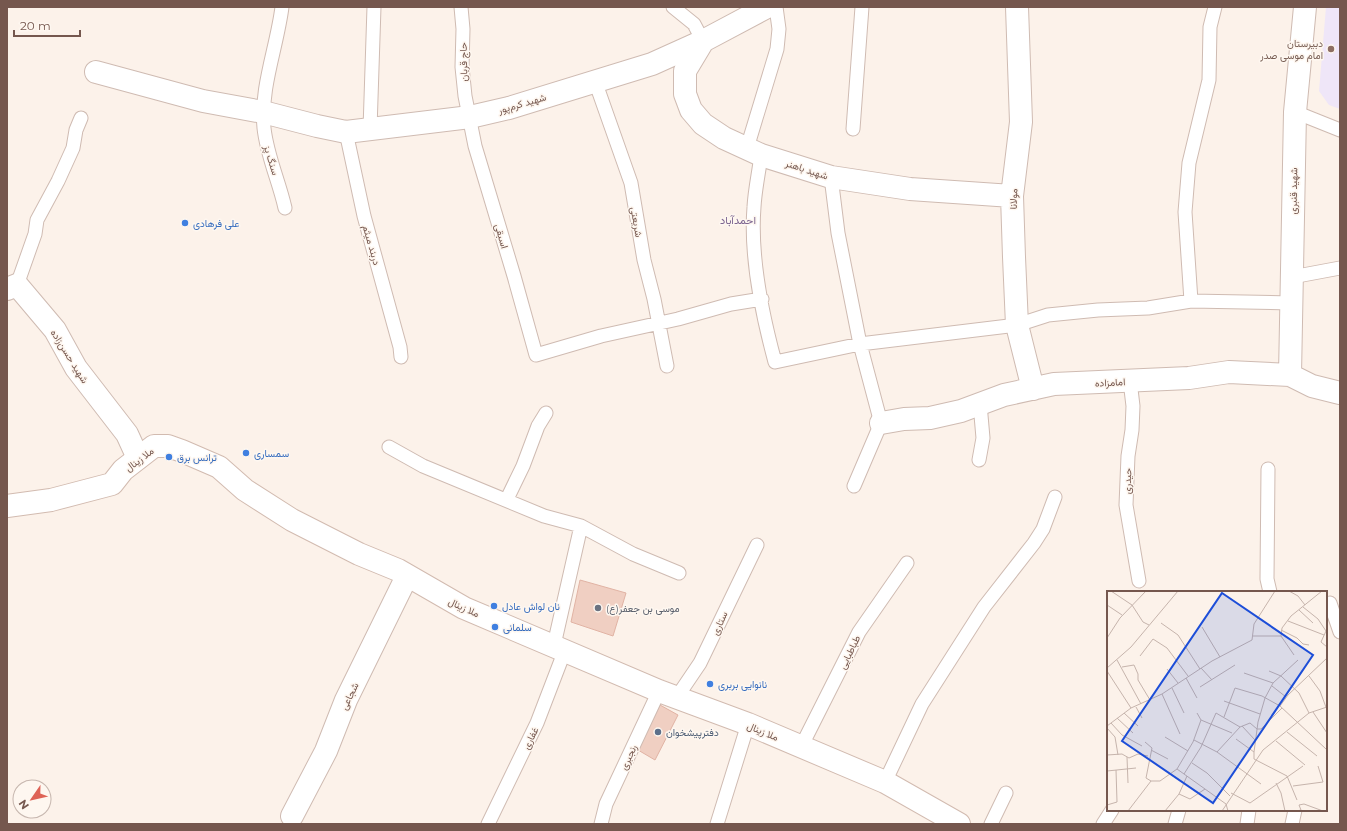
<svg xmlns="http://www.w3.org/2000/svg" width="1347" height="831" font-family="Montserrat,Vazirmatn,sans-serif">
<style>
.education{fill:#efe6f8}
.building{fill:#f0cfc2;stroke:#e1b3a4}
.lines{fill:none;stroke-linecap:round;stroke-linejoin:round}
.service-casing{stroke:#cfbbb2;stroke-width:15}
.minor-casing{stroke:#cfbbb2;stroke-width:24}
.secondary-casing{stroke:#d2bbb0;stroke-width:24}
.service{stroke:#fff;stroke-width:13}
.minor{stroke:#fff;stroke-width:22}
.secondary{stroke:#fff;stroke-width:22}
.education-dot{fill:#8d6e63;stroke:#fef7f0;stroke-width:1.5}
.shop-dot{fill:#3f7fe0;stroke:#fef7f0;stroke-width:1.5}
.worship-dot{fill:#6b7280;stroke:#fef7f0;stroke-width:1.5}
.service-dot{fill:#5c6f8a;stroke:#fef7f0;stroke-width:1.5}
.labels{text-anchor:middle;stroke-width:3;stroke-linejoin:round;paint-order:stroke}
.education-label{font-size:10px;fill:#785e54;stroke:#fef7f0;text-anchor:end}
.street-label{font-size:10px;fill:#75574e;stroke:#fef7f0}
.shop-label{font-size:10px;fill:#366cbe;stroke:#fef7f0;text-anchor:start}
.worship-label{font-size:10px;fill:#5b616d;stroke:#fef7f0;text-anchor:start}
.service-label{font-size:10px;fill:#4e5e75;stroke:#fef7f0;text-anchor:start}
.neighbourhood-label{font-size:11px;fill:#7d6691;stroke:#fef7f0}
.inset-road{fill:none;stroke:#c6b4ac;stroke-width:1}
.view{fill:#1d4ed8;fill-opacity:0.15;stroke:#1d4ed8;stroke-width:2}
.inset-edge{fill:none;stroke:#75574e;stroke-width:2}
</style>
<rect width="100%" height="100%" fill="#fcf2ea"/>
<path class="education" d="M 1326,7 L 1340,7 L 1340,109 L 1329,105 L 1319,91 Z"/>
<path class="building" d="M 580,580 L 626,593 L 613,636 L 571,622 Z
M 660,705 L 678,715 L 655,760 L 638,750 Z"/>
<g class="lines">
<defs>
<path id="service" d="M 282,7 C 277,47 260,88 264,128 C 267,156 279,181 285,208
M 461,7 L 463,29 L 462,67 L 465,96 L 475,146 L 514,276 L 536,355 L 601,336 L 678,319 L 731,304 L 762,299
M 673,7 L 694,24 L 703,41
M 595,81 L 631,183 L 644,260 L 654,299 L 667,366
M 1295,112 L 1340,130
M 370,129 L 374,7
M 853,129 L 862,7
M 346,132 L 364,216 L 400,347 L 401,357
M 747,148 L 777,49 L 779,29 L 776,7
M 761,155 C 759,172 755,189 754,207 C 750,256 762,314 775,362 L 860,344 L 1017,325 L 1048,315 L 1098,310 L 1148,308 L 1191,301 L 1291,303
M 831,177 L 838,233 L 860,344 L 881,423 L 854,486
M 1292,277 L 1340,268
M 17,285 L 35,234 L 37,220 L 58,181 L 73,148 L 76,130 L 81,118
M 1191,301 L 1185,212 L 1189,163 L 1209,80 L 1210,27 L 1215,7
M 1130,381 L 1133,406 L 1132,430 L 1128,456 L 1126,505 L 1139,581
M 389,447 L 423,466 L 544,516 L 581,526 L 633,554 L 679,573
M 979,460 L 983,438 L 980,404
M 1268,469 L 1267,579 L 1270,592
M 507,499 L 523,466 L 538,426 L 546,413
M 1330,603 L 1340,632
M 554,645 L 581,526
M 677,697 L 700,663 L 757,545
M 801,747 L 859,632 L 907,563
M 885,782 L 922,704 L 984,607 L 1034,543 L 1043,529 L 1055,497
M 488,824 L 537,723 L 565,650
M 601,824 L 606,804 L 659,691
M 717,824 L 748,724
M 991,824 L 1006,793
M 1103,824 L 1112,810
M 1175,824 L 1179,810
M 1247,824 L 1249,810
M 1292,824 L 1295,810"/>
<path id="minor" d="M 1017,7 L 1021,122 L 1012,196 L 1014,257 L 1017,325 L 1033,389
M 703,41 L 685,71 L 685,94 L 691,110 L 703,124 L 724,138 L 761,155 L 831,177 L 910,189 L 1012,196
M 96,72 L 203,101 L 263,112 L 317,126 L 346,132 L 470,117 L 509,108 L 652,64 L 703,41 L 767,7
M 7,289 L 17,285 L 55,330 L 76,368 L 127,434 L 138,458
M 1290,375 L 1295,112 L 1305,7
M 881,423 L 904,419 L 930,418 L 961,411 L 1004,395 L 1054,384 L 1189,378 L 1229,372 L 1290,375 L 1312,386 L 1340,393
M 292,816 L 326,751 L 346,700 L 407,576"/>
<path id="secondary" d="M 7,506 L 51,500 L 112,484 L 123,470 L 154,446 L 168,446 L 182,451 L 219,467 L 245,490 L 292,520 L 359,554 L 398,570 L 464,608 L 659,691 L 748,724 L 885,782 L 959,824"/>
</defs>
<use href="#service" class="service-casing"/>
<use href="#minor" class="minor-casing"/>
<use href="#secondary" class="secondary-casing"/>
<use href="#service" class="service"/>
<use href="#minor" class="minor"/>
<use href="#secondary" class="secondary"/>
</g>
<circle class="education-dot" cx="1331" cy="49" r="4"/>
<g class="shop-dot">
<circle cx="185" cy="223" r="4"/>
<circle cx="246" cy="453" r="4"/>
<circle cx="169" cy="457" r="4"/>
<circle cx="494" cy="606" r="4"/>
<circle cx="495" cy="627" r="4"/>
<circle cx="710" cy="684" r="4"/>
</g>
<circle class="worship-dot" cx="598" cy="608" r="4"/>
<circle class="service-dot" cx="658" cy="732" r="4"/>
<g class="labels">
<g class="education-label">
<text x="1323" y="47">دبیرستان<tspan x="1323" dy="12">امام موسی صدر</tspan></text>
</g>
<g class="street-label">
<text transform="translate(463 62) rotate(-91)" y="4">حاج قربان</text>
<text transform="translate(522 103) rotate(-16)" y="4">شهید کرم‌پور</text>
<text transform="translate(272 160) rotate(73)" y="4">سنگ پز</text>
<text transform="translate(807 169) rotate(18)" y="4">شهید باهنر</text>
<text transform="translate(1293 191) rotate(-89)" y="4">شهید قنبری</text>
<text transform="translate(1013 199) rotate(-88)" y="4">مولانا</text>
<text transform="translate(637 222) rotate(80)" y="4">شریعتی</text>
<text transform="translate(502 236) rotate(74)" y="4">اسبقی</text>
<text transform="translate(372 245) rotate(74)" y="4">دربند میثم</text>
<text transform="translate(70 356) rotate(58)" y="4">شهید حسن‌زاده</text>
<text transform="translate(1110 382) rotate(-3)" y="4">امامزاده</text>
<text transform="translate(139 459) rotate(-37)" y="4">ملا زینال</text>
<text transform="translate(1127 481) rotate(-88)" y="4">حیدری</text>
<text transform="translate(464 607) rotate(25)" y="4">ملا زینال</text>
<text transform="translate(719 623) rotate(-65)" y="4">ستاری</text>
<text transform="translate(849 652) rotate(-64)" y="4">طباطبایی</text>
<text transform="translate(349 696) rotate(-64)" y="4">شجاعی</text>
<text transform="translate(763 731) rotate(23)" y="4">ملا زینال</text>
<text transform="translate(530 738) rotate(-64)" y="4">غفاری</text>
<text transform="translate(628 757) rotate(-65)" y="4">رنجبری</text>
</g>
<g class="shop-label">
<text x="193" y="227">علی فرهادی</text>
<text x="254" y="457">سمساری</text>
<text x="177" y="461">ترانس برق</text>
<text x="502" y="610">نان لواش عادل</text>
<text x="503" y="631">سلمانی</text>
<text x="718" y="688">نانوایی بربری</text>
</g>
<g class="worship-label">
<text x="606" y="612">موسی بن جعفر(ع)</text>
</g>
<g class="service-label">
<text x="666" y="736">دفترپیشخوان</text>
</g>
<g class="neighbourhood-label">
<text x="738" y="224">احمدآباد</text>
</g>
</g>
<g transform="translate(1107 591)">
<rect width="220" height="220" fill="#fcf2ea"/>
<path class="inset-road" d="M 4,0 L 25,14 L 36,31 L 42,34M 182,0 L 191,5 L 198,14M 0,14 L 15,24M 196,16 L 211,28 L 219,40 L 214,51 L 220,56M 192,19 L 206,32M 181,30 L 217,44M 54,32 L 71,44 L 93,78M 95,36 L 113,66M 174,39 L 190,47 L 196,53 L 202,54M 146,45 L 174,45 L 175,37 L 184,25 L 215,0M 174,45 L 187,64M 0,47 L 13,27 L 39,0M 33,65 L 46,48 L 60,57 L 81,85M 10,69 L 34,113M 15,76 L 27,74 L 31,83 L 31,89 L 43,109M 0,77 L 24,56 L 71,0M 94,77 L 105,89M 60,78 L 71,92M 0,80 L 24,117M 162,80 L 174,85 L 192,102 L 202,122M 137,82 L 166,92M 202,85 L 213,100 L 220,119M 79,87 L 90,107M 165,95 L 179,106M 93,96 L 128,74M 65,97 L 77,122M 55,103 L 73,143M 117,110 L 153,123M 173,115 L 181,104 L 220,67M 29,116 L 35,127M 206,121 L 220,142M 17,122 L 31,135M 90,122 L 94,129 L 125,142M 117,126 L 128,97 L 155,105 L 173,115 L 219,158M 10,127 L 26,142M 4,132 L 15,144 L 35,155M 0,135 L 24,117 L 55,103 L 105,70 L 145,49 L 147,33 L 168,0M 135,135 L 148,149M 0,137 L 8,146 L 11,164M 180,141 L 210,165M 58,146 L 81,160M 129,148 L 147,161M 87,149 L 110,161 L 154,193M 169,150 L 198,174M 38,151 L 45,157 L 39,187 L 44,190M 44,159 L 61,168M 110,161 L 133,136 L 143,132 L 150,138 L 154,138 L 175,117M 0,164 L 15,163 L 22,167 L 31,163 L 41,165M 20,166 L 21,192M 85,172 L 100,182 L 123,205M 70,178 L 119,213 L 121,220M 0,180 L 29,177M 77,183 L 94,156 L 109,122 L 133,136M 169,192 L 174,202 L 178,220M 186,195 L 216,191 L 211,175M 124,202 L 143,212 L 196,175M 72,203 L 80,185M 190,209 L 180,185 L 147,168 L 147,161 L 151,131 L 158,107 L 166,92 L 191,69M 0,214 L 10,211 L 9,179M 21,220 L 44,190 L 53,190 L 70,178 L 86,151 L 94,129M 58,220 L 72,203 L 83,208 L 98,198M 115,220 L 156,159 L 202,122 L 220,116M 190,220 L 194,219 L 192,214 L 197,213 L 216,220"/>
<path class="view" d="M 115,2 L 206,64 L 106,212 L 15,150 Z"/>
<rect width="220" height="220" class="inset-edge"/>
</g>
<rect width="1347" height="831" fill="none" stroke="#75574e" stroke-width="16"/>
<g transform="translate(32 799) rotate(236)"><circle r="19" fill="#fef7f0" stroke="#c7b7af"/>
<path d="M0-3L7 15L0 10L-7 15Z" fill="#de6356"/>
<text y="-6" font-size="11" font-weight="bold" text-anchor="middle" fill="#75574e">N</text>
</g>
<path d="M14 30v6h66v-6" fill="none" stroke="#75574e" stroke-width="2"/>
<text x="20" y="30" font-size="12" fill="#75574e" stroke="#fef7f0" stroke-width="3" paint-order="stroke">20 m</text>
</svg>
